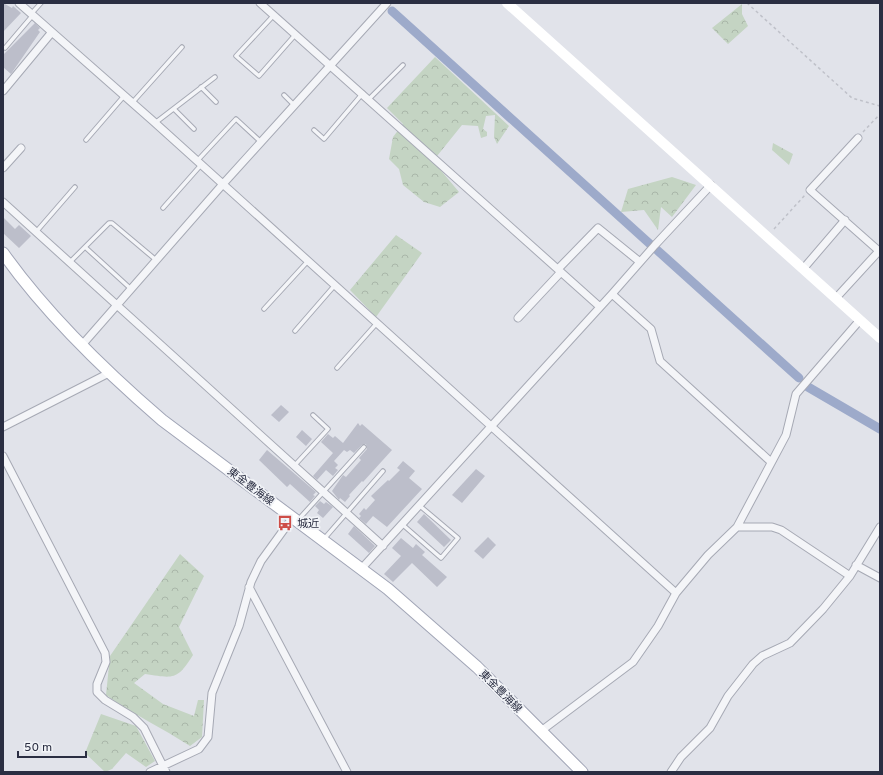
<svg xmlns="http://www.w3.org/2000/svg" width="883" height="775" font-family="Overpass,'Noto Sans JP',sans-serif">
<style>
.forest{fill:url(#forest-crowns)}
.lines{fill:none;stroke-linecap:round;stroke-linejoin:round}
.canal{stroke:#9daaca;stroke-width:9}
.building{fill:#bcbeca}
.lane-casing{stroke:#a6a9b4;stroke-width:5.5}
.street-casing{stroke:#a6a9b4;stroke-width:9}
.primary-casing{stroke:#a1a5b6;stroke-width:13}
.path{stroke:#bfc1c9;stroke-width:1.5;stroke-dasharray:3 3;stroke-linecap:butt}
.lane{stroke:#f4f5f8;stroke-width:3.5}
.street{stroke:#f4f5f8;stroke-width:7}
.secondary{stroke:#fff;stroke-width:10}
.primary{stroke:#fff;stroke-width:11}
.labels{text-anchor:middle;stroke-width:3.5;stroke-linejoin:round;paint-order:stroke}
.street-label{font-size:11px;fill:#2a2e42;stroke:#f1f3f7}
.poi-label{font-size:11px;fill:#2a2e42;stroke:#f1f3f7;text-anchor:start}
</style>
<defs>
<pattern id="forest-crowns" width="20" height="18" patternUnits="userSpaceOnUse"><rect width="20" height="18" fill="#c4d4c3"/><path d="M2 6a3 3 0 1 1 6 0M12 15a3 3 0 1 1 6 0" fill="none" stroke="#a9b6a9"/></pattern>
</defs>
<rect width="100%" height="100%" fill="#e1e3ea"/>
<path class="forest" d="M 742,4 L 742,14 L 748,26 L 728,44 L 712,28 Z
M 435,57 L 509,126 L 497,144 L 494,137 L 495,115 L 486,116 L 483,129 L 487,132 L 487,136 L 481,138 L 478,126 L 462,125 L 433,161 L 459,192 L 440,207 L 424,202 L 403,185 L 399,169 L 389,159 L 393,137 L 403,124 L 387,108 Z
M 773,143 L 793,154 L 789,165 L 772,150 Z
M 672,177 L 696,185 L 672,217 L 661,207 L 658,230 L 644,210 L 621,212 L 628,189 Z
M 396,235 L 422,253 L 376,317 L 350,290 Z
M 180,554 L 204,576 L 179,627 L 193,655 C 177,681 173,678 145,674 L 134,683 L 163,704 L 194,716 L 198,700 L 204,700 L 202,737 L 190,746 C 162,728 133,714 106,695 L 110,656 Z
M 101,714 L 136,726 L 155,761 L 146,767 L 126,753 L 112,769 L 105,772 L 85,753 Z"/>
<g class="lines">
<path class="canal" d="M 392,11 L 650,244
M 657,250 L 799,378
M 808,387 L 880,429"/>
</g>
<path class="building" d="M 3,3 L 12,8 L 13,6 L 21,13 L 3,32 Z
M 35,23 L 40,28 L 38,30 L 40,32 L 11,74 L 3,67 L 3,55 Z
M 3,217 L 15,229 L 19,225 L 31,236 L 19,248 L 3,233 Z
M 281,405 L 289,412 L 279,422 L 271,415 Z
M 358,423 L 360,426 L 362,424 L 392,450 L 363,482 L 362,481 L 349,495 L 350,496 L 345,502 L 340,498 L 339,500 L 332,491 L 343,475 L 346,477 L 361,460 L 359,458 L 367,449 L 366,444 L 362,445 L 354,453 L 350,450 L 347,452 L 344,450 L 334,461 L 338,465 L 335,468 L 338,470 L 333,476 L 326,470 L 317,480 L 313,476 L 333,453 L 321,442 L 328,434 L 333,438 L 335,436 L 343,443 Z
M 302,430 L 312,439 L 306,446 L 296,437 Z
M 267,450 L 316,492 L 313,495 L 315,496 L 310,502 L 290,484 L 287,487 L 259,460 Z
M 403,461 L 415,471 L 409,478 L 422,489 L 387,527 L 373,516 L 366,524 L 359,518 L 361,516 L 359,514 L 364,508 L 366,510 L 375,500 L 371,496 L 388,480 L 389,481 L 400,470 L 397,468 Z
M 476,469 L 485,476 L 462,503 L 452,495 Z
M 320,501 L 324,504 L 326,502 L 333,507 L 323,518 L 317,513 L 319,510 L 315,506 Z
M 424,514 L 451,540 L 444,547 L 417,522 Z
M 354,526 L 375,546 L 369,553 L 348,534 Z
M 488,537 L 496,545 L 483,559 L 474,551 Z
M 401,538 L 413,548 L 416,544 L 425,552 L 422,555 L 447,577 L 437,587 L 412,563 L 393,582 L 384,574 L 401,556 L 392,548 Z"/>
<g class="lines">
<defs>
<path id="lane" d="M 31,14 L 41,3
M 274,15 L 236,56 L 259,76 L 295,35
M 5,48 L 33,15
M 201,87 L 216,102
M 284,95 L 294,105
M 369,99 L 403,65
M 132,103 L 182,47
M 174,109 L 194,129
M 155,123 L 215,77
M 314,130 L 324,139 L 363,93
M 86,140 L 124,96
M 197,161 L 236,119 L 261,142
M 163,208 L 201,165
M 36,232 L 75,187
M 85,247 L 131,289
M 70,262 L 109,223 L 112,223 L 156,260
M 264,309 L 308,261
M 295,331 L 335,285
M 337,368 L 377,323
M 294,466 L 328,429 L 313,415
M 298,520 L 364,447
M 403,525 L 441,558 L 458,538 L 420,506
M 324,539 L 383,471"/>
<path id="street" d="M 19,3 L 153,121 L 676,593
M 260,3 L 600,307
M 3,91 L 52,32
M 3,168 L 21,148
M 3,202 L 383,546
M 558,269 L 598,228 L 640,262
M 803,269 L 845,220
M 612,294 L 651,329 L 660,361 L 771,462
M 836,298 L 879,251 L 810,190 L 858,138
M 518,318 L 561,272
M 82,345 L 223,184 L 387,3
M 3,427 L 109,373
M 3,456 L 105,653 L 106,662 L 97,684 L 97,692 L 105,700 L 133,717 L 144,728 L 166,772
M 737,527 L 786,435 L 796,394 L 860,320
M 856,565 L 880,578
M 362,568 L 612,294 L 655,245 L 711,185
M 249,587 L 347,772
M 541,731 L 633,662 L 658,626 L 676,593 L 708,555 L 737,527 L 772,527 L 781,530 L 850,576
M 150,772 L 199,749 L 208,737 L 212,693 L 239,626 L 251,582 L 261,561 L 293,517
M 671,772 L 681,757 L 710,728 L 728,696 L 753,664 L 762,656 L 790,643 L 823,609 L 850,576 L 880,527"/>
<path id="primary" d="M 3,253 C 47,315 104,370 162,420 L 388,589 L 477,667 L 582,772"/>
</defs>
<use href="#lane" class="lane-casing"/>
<use href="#street" class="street-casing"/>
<use href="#primary" class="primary-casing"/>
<path class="path" d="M 747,3 L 852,98 L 880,106
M 863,132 L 880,114
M 774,229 L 805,195"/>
<use href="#lane" class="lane"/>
<use href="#street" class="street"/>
<path class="secondary" d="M 507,3 L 880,338"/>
<use href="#primary" class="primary"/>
</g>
<defs>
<symbol id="bus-bare" viewBox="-9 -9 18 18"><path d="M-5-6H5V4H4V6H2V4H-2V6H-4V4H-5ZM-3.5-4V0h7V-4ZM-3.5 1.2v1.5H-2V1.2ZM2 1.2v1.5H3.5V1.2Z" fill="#ce4d47" stroke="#f1f3f7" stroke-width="2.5" paint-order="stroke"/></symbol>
</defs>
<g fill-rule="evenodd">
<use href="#bus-bare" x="274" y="512" width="22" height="22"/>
</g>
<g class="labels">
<g class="street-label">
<text transform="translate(251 486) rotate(37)" y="4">東金豊海線</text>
<text transform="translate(501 691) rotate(45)" y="4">東金豊海線</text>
</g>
<g class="poi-label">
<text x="297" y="527">城近</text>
</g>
</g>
<rect width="883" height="775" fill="none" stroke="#2a2e42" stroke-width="8"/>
<path d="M18 751v6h68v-6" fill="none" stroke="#2a2e42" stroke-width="2"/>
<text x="24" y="751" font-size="12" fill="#2a2e42" stroke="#f1f3f7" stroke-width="3" paint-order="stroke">50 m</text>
</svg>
